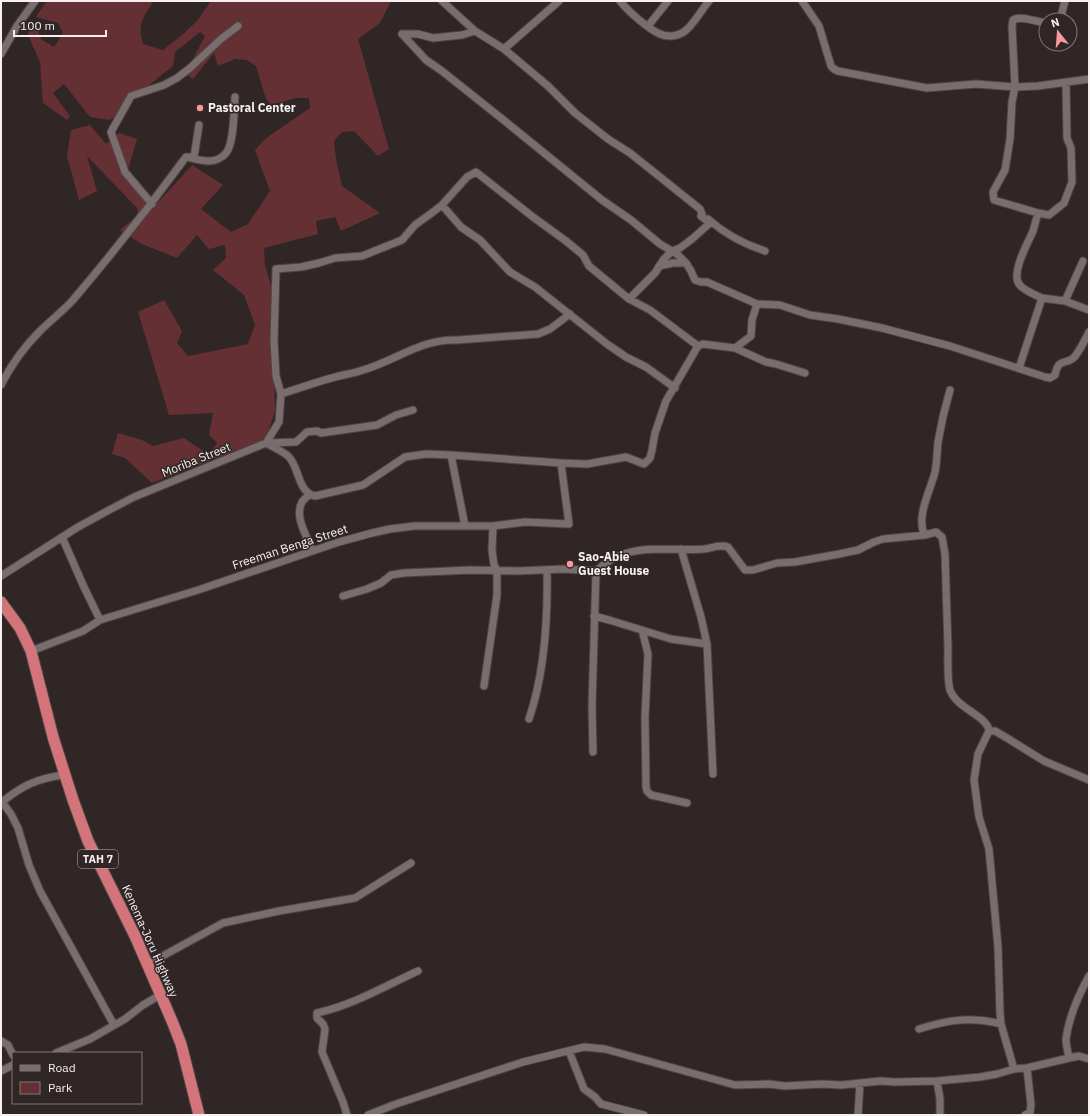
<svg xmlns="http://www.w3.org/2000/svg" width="1090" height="1116" font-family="'IBM Plex Sans',sans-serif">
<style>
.green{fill:#643034}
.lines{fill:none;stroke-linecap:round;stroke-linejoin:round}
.minor-casing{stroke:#4e4545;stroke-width:9}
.trunk-casing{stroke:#4e4545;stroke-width:13}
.minor{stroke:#796d6d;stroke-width:7}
.trunk{stroke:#d2747a;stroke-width:11}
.poi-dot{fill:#f59b9f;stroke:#302626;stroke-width:1.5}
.labels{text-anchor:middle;stroke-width:3;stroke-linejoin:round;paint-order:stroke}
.shield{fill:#302626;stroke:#bbb3b3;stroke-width:1}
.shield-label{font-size:11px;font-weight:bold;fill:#f7f0f0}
.poi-label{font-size:12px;font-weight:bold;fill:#f7f0f0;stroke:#302626;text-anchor:start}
.street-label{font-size:12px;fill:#f7f0f0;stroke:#302626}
</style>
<rect width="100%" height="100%" fill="#302626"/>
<path class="green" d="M 48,1 L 154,1 C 143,16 137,25 143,44 L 163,50 L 182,35 L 197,21 L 211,1 L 391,1 L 380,23 L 358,39 L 389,149 L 378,156 L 354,131 L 342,132 L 334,141 L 336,160 L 342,186 L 380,213 L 341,231 L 335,217 L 316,221 L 318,234 L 264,248 L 265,265 L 272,289 L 275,410 L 266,439 L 152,483 L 125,458 L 112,454 L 118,433 L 142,440 L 153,446 L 184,438 L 209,455 L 217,443 L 209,435 L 213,413 L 169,415 L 138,312 L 164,300 L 182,331 L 177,343 L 188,356 L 248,344 L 255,325 L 244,295 L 213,270 L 226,258 L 225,245 L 209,249 L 197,235 L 177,258 L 142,244 L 120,230 L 138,215 L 137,208 L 87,156 L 97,191 L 79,200 L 67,156 L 71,130 L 90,125 L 106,144 L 119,133 L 137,139 L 126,176 L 153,207 L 164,196 L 192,165 L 223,185 L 201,209 L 231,232 L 248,224 L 270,191 L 255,150 L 265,139 L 310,108 L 309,98 L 296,98 L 272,105 L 266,99 L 256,66 L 247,60 L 235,59 L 218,66 L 214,53 L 193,79 L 181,71 L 192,61 L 205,36 L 200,32 L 175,52 L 173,66 L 139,93 L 123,112 L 110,120 L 90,117 L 64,84 L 53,93 L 70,116 L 67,120 L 43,103 L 40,62 L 28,35 L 31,25 L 37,27 L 41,39 L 54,47 L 63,33 L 58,23 L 36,17 L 45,3 Z"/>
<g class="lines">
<defs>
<path id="minor" d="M 442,1 L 475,31 L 504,49 L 548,86 L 575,113 L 608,139 L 630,153 L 700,209 L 702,214 L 701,216 L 710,223 L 692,239 L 680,248 L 672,251 L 664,259 L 655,273 L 629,299
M 620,1 C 628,11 648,29 660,34 C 668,38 680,36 686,30 C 692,26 703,8 709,1
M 802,1 L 819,26 L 831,66 L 834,69 L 838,71 L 927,88 L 976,84 L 1015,87 L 1038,86 L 1089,79
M 1058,20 L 1061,16 L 1065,1
M 1046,23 C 1037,22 1021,15 1013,20 L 1012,26 L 1015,87 L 1012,102 L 1010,139 L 1005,170 L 993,192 L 994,200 L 1038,213 L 1049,215 L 1064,203 L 1072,182 L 1071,148 L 1067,138 L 1066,83
M 648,26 L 668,1
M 402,34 L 426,60 L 442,71 L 506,122 L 602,200 L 631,220 L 660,244 L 677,254 L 686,263 L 691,271 L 695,280 L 701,282 L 707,282 L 757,304 L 780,305 L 810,315 L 838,319 L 882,328 L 950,346 L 1045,377 L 1050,378 L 1055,375 C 1059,355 1068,367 1076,355 C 1081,348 1085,340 1089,332
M 402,34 L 418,34 L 433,38 L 462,35 L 475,31
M 504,49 L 559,1
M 1,54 L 17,26 L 35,1
M 191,158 C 196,159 203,161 209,161 C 215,161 222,158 226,153 C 234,144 234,110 235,97
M 152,204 L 125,172 L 111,132 L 131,96 L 164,85 L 177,78 L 190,68 L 221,39 L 238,26
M 442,205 L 461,227 L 480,240 L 510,272 L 535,287 L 607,344 L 626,357 L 646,367 L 675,388
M 1038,213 C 1036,219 1035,225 1033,231 C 1028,243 1011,272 1019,284 C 1023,290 1035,295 1042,298
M 708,219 C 725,234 743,244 765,251
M 659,266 L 673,263 L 686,263
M 1065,301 L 1083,261
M 735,348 L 751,336 L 752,320 L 757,304
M 1019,368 L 1042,298 L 1065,301 L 1089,310
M 1,385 C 11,365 24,347 40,331 C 51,320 63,311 73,300 C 112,254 150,206 186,157 L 194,157 L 199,125
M 281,394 C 300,388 319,381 339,376 C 347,374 355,373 363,370 C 395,361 422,338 458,340 L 538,334 L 550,329 L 570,314
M 266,443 L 279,422 L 281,394 L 276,376 L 274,341 L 276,269 L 301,267 L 319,263 L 335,258 L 362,256 L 402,240 L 415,225 L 429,215 L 442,205 L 467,177 L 476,172 L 533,217 L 566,241 L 583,255 L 589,266 L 629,299 L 650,310 L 698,346 L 703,344 L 735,348 L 766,362 L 776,364 L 805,373
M 451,455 L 465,526
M 561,463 L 587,464 L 626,457 L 644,464 L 650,458 L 652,450 L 655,433 L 666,401 L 698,346
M 309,495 C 307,497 304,499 302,502 C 294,517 307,536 312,550
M 925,535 C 915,518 931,489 935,472 C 937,462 937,452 938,442 C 941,424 945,407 950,390
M 62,537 L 83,585 L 100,620
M 681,549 L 701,617 L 707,644 L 713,774
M 1,576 L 78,527 L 111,509 L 134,497 L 266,443 L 296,442 L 307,432 L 317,431 L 321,433 L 377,425 L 396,415 L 413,410
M 343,596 L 367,589 L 381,583 L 391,575 L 404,573 L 470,570 L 518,571 L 563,569 L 596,571 C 605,563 615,556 627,553 C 652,546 679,551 704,549 C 712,548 720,544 728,547 L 745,570 L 753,570 L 777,563 L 795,562 L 839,554 L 858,550 L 874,542 L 883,539 L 925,535 L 936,532 L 942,537 L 945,554 C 946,585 947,617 948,648 C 948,659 947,680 950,690 C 957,709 988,716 989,731 L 978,754 L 974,780 L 979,817 L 989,849 L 998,947 L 1000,1013 L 1001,1024 L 1014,1069
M 594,616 L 609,620 L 671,639 L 707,644
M 642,630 L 648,654 L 645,717 L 646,787 L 647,791 L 651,795 L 687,803
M 31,651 L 83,631 L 100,620 L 198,590 L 339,542 L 372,533 L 390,529 L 414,526 L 493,526 L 525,522 L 569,524 L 561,463 L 451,455 L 426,454 L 405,457 L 363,485 L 315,496 C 297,492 300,467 288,456 C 282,451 273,447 266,443
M 484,686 L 497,595 L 497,570 L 494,565 L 492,550 L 493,526
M 529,719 C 545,672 548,620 547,570
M 989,731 L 995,731 L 1007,738 L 1044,761 L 1089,780
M 593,752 L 592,706 L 596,571
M 2,802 L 11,814 L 18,828 L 29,865 L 40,891 L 114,1025
M 1,803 C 21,786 38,778 64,775
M 148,964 L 223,923 L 279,911 L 355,898 L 411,863
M 919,1029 C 948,1020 971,1016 1001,1024
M 1,1041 L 8,1045 L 13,1055
M 569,1051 L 584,1089 L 595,1097 L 601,1104 L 644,1115
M 56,1053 L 90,1039 L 125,1019 L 143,1005 L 160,995
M 1069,1058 C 1068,1052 1066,1045 1066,1039 C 1069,1016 1078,996 1089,976
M 1,1071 L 13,1065
M 937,1081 L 940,1099 L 940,1115
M 347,1115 L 343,1102 L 322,1052 L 325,1029 L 323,1024 L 317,1018 L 317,1013 C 353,1005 385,986 418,971
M 368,1115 L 396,1104 L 523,1062 L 584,1047 L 605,1049 L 735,1085 L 769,1084 L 785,1086 L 822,1084 L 841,1085 L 881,1081 L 894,1082 L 937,1081 L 980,1077 L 997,1074 L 1014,1069 L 1027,1068 L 1069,1058 L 1079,1056 L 1089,1059
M 858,1115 L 860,1083
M 1025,1115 L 1030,1112 L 1031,1105 L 1027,1068"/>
<path id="trunk" d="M 1,602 L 20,628 L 31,651 L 53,737 L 73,800 L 88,841 L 135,936 L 172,1021 L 181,1044 L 199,1115"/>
</defs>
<use href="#minor" class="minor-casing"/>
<use href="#trunk" class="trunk-casing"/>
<use href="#minor" class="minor"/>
<use href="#trunk" class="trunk"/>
</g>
<g class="poi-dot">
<circle cx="200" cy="108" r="4"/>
<circle cx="570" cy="564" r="4"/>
</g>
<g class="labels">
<rect class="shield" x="78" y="850" width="40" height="18" rx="3"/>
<g class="shield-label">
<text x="98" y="863">TAH 7</text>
</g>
<g class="poi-label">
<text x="208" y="112">Pastoral Center</text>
<text x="578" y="561">Sao-Abie<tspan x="578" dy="14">Guest House</tspan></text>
</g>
<g class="street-label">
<text transform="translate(196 460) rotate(-22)" y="4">Moriba Street</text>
<text transform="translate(290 547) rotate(-18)" y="4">Freeman Benga Street</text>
<text transform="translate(150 941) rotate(66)" y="4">Kenema-Joru Highway</text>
</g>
</g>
<rect width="1090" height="1116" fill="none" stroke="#f7f0f0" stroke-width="4"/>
<rect x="12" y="1052" width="130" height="52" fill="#302626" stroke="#807777"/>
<rect x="20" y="1065" width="20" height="6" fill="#796d6d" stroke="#807777"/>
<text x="48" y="1072" font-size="12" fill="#f7f0f0">Road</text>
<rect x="20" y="1082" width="20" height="12" fill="#643034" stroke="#807777"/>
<text x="48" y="1092" font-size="12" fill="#f7f0f0">Park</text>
<g transform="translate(1058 32) rotate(343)"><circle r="19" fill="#302626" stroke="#807777"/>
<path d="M0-3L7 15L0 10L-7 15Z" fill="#f59b9f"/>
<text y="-6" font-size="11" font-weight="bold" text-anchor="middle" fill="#f7f0f0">N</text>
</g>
<path d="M14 30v6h92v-6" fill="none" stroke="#f7f0f0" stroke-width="2"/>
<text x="20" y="30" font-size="12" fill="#f7f0f0" stroke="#302626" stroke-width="3" paint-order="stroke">100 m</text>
</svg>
